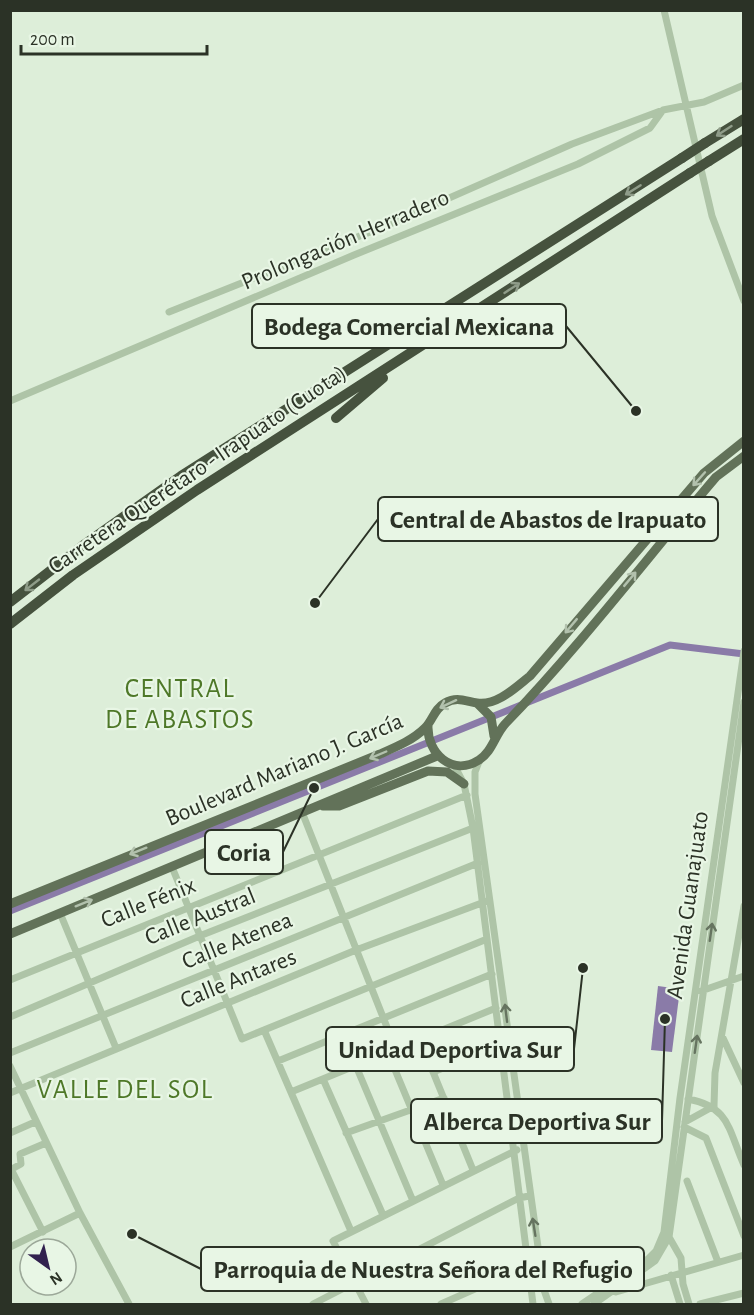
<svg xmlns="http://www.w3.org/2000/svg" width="754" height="1315" font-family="'Alegreya Sans',sans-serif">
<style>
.water{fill:#8a7ba8}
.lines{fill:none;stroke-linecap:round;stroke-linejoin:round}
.canal{stroke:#8a7ba8;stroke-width:7}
.minor{stroke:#aec4a7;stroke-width:7}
.major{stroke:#627259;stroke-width:9}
.highway{stroke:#46523e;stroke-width:10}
.highway-bridge{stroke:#46523e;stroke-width:10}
.oneway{stroke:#8f9c89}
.oneway2{stroke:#b2c1ad}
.oneway3{stroke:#667460}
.labels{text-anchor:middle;stroke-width:4.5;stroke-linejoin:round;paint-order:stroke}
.street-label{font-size:24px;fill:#2b3226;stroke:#e8f6e5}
.quarter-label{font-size:27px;letter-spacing:1.5px;fill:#4e7828;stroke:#e8f6e5}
.leader{fill:none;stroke:#2b3226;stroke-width:2}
.callout-dot{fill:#2b3226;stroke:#e8f6e5;stroke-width:2}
.callout{fill:#e8f6e5;stroke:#2b3226;stroke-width:2}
.callout-label{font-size:26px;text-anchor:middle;font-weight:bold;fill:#2b3226}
</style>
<rect width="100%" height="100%" fill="#ddeed9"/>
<path class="water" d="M 658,986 L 680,989 L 672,1052 L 651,1050 Z"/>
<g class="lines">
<path class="canal" d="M 10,911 L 670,645 L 744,654"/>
<path class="minor" d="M 664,10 L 712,216 L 744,301
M 169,312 L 390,224 L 572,144 L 663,110
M 10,401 L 354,255 L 578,164 L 650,128 L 663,110 L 704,102 L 744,85
M 480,759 L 475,772 L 475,794 L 544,1290 L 549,1304
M 454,765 L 464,784 L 473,828 L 533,1304
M 302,812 L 396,1050
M 172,867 L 242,1039 L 487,939
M 60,913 L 116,1048
M 10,980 L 467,795
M 701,991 L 744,976
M 10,1017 L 202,935 L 473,828
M 264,1030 L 351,1231
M 723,1038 L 744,1083
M 420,1040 L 473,1170
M 10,1053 L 478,863
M 388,1053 L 443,1185
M 278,1061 L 492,974
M 10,1066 L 80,1213 L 129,1304
M 356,1066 L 413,1201
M 433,1072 L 499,1046
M 323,1079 L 383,1215
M 291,1092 L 496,1008
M 10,1093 L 356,950 L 487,901
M 688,1099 C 730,1107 728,1129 744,1165
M 714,1106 L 715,1073 L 744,906
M 685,1122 L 714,1106
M 684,1127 L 706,1138 L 744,1236
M 10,1133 L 35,1122
M 346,1133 L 444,1098
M 460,1137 L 508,1109
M 11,1169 L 43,1232
M 10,1170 L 21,1164 L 20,1154 L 46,1143
M 687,1181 L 718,1262
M 669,1237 L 681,1258 L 683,1284 L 689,1304
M 10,1247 L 80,1213
M 671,1275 L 680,1304
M 616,1292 L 744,1255
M 313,1304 L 519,1198 L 529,1196
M 366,1304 L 333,1241 L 517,1150
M 441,1304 L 527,1266
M 582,1304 L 648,1259 L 656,1251 L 664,1232 L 680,1098 L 744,651
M 594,1304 L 655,1261 L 669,1237 L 744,702
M 700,1304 L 744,1293"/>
<path class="major" d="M 477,703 L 491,717 L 494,736
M 428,726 C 427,753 452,777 479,760 C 492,752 495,735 505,724 C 580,646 646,559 716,477 L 744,456
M 323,806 L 339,806 L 428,771 L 447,772 L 464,784
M 10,904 L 380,754 C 396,747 413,740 425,728 C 433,720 434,709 445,703 C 457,696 465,701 477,703 C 497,706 516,687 530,676 L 704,473 L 744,441
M 10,934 L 437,756"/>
<path class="highway" d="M 705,143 L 744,119
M 709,161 L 744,139
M 336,418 L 383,378
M 10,602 L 85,544 L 181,476 L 682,158
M 10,624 L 73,575 L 197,490 L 690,173"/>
<path class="highway-bridge" d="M 682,158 L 705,143
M 690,173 L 709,161"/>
</g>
<defs><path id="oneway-shaft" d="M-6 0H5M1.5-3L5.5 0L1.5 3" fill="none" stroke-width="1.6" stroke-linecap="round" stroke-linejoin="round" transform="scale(1.5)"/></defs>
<g class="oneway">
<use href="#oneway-shaft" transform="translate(724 131) rotate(147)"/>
<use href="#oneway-shaft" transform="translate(633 190) rotate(148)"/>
<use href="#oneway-shaft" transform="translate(512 288) rotate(-33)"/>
<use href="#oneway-shaft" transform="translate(32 585) rotate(142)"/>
</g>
<g class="oneway2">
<use href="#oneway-shaft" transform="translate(699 479) rotate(132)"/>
<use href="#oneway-shaft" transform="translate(630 579) rotate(-50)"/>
<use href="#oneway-shaft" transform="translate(571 626) rotate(130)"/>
<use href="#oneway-shaft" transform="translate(448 704) rotate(155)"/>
<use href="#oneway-shaft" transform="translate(378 755) rotate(157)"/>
<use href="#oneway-shaft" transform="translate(138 851) rotate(158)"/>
<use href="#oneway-shaft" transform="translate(84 903) rotate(-22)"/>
</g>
<g class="oneway3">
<use href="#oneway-shaft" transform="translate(711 932) rotate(-82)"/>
<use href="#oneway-shaft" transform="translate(506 1013) rotate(-97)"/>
<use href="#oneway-shaft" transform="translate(696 1044) rotate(-82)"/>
<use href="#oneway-shaft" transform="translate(534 1227) rotate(-99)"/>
</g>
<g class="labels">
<g class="street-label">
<text transform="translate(345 239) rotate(-23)" y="8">Prolongación Herradero</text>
<text transform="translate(197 469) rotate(-34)" y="8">Carretera Querétaro - Irapuato (Cuota)</text>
<text transform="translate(284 769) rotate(-23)" y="8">Boulevard Mariano J. García</text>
<text transform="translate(148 902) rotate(-22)" y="8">Calle Fénix</text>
<text transform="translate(687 905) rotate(-82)" y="8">Avenida Guanajuato</text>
<text transform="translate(200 916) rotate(-22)" y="8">Calle Austral</text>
<text transform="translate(237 940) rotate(-22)" y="8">Calle Atenea</text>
<text transform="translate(238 978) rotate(-22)" y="8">Calle Antares</text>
</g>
<g class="quarter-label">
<text x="180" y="697">CENTRAL<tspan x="180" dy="31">DE ABASTOS</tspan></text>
<text x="125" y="1098">VALLE DEL SOL</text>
</g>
</g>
<path class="leader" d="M636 411L566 326M315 603L378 519M314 788L283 852M583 968L574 1049M665 1019L662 1121M132 1234L201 1269"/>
<g class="callout-dot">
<circle cx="636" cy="411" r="6"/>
<circle cx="315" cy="603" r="6"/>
<circle cx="314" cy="788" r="6"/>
<circle cx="583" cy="968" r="6"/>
<circle cx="665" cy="1019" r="6"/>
<circle cx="132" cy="1234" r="6"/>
</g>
<g class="callout">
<rect x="252" y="304" width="314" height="44" rx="6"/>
<rect x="378" y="497" width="340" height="44" rx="6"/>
<rect x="205" y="830" width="78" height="44" rx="6"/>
<rect x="326" y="1027" width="248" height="44" rx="6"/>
<rect x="411" y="1099" width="251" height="44" rx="6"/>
<rect x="201" y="1247" width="443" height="44" rx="6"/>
</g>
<g class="callout-label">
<text x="409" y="335">Bodega Comercial Mexicana</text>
<text x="548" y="528">Central de Abastos de Irapuato</text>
<text x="244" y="861">Coria</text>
<text x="450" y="1058">Unidad Deportiva Sur</text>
<text x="537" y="1130">Alberca Deportiva Sur</text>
<text x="423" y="1278">Parroquia de Nuestra Señora del Refugio</text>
</g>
<rect width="754" height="1315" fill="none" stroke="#2b3226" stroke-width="24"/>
<g transform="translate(48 1267) rotate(146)"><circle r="28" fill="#e8f6e5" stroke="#9ca899" stroke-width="1.5"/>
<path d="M0-4.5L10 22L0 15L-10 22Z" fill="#31214e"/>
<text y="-9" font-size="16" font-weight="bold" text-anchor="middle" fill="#2b3226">N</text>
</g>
<path d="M21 45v9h186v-9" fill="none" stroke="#2b3226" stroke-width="3"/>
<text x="30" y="45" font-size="18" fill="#2b3226" stroke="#e8f6e5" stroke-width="4.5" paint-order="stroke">200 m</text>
</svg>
